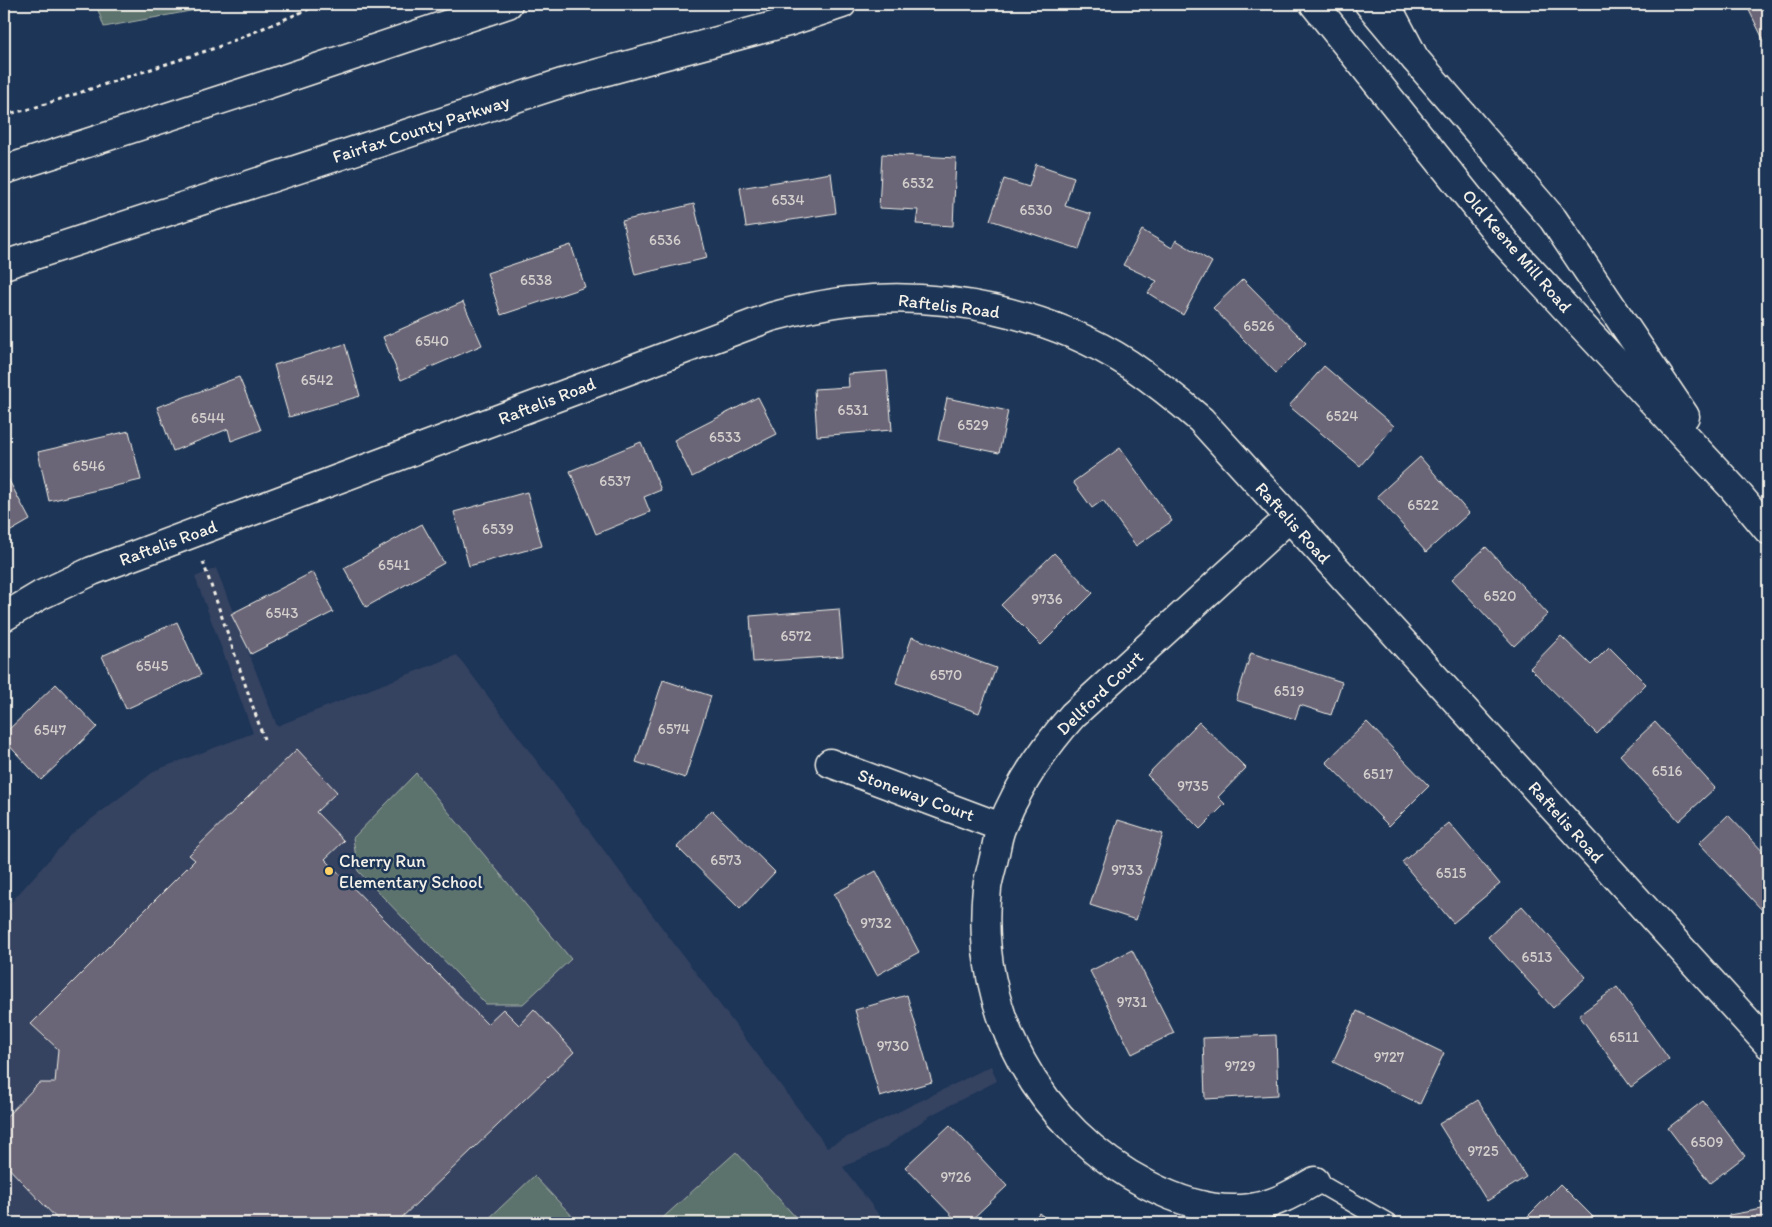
<svg xmlns="http://www.w3.org/2000/svg" width="1772" height="1227" font-family="Itim,sans-serif">
<style>
.built{fill:#344361}
.green{fill:#5c726d;stroke:#a8b2aa}
.building{fill:#6a6577;stroke:#f4f1e8}
.lines{fill:none;stroke-linecap:round;stroke-linejoin:round}
.service-casing{stroke:#f4f1e8;stroke-width:21}
.minor-casing{stroke:#f4f1e8;stroke-width:31}
.primary-casing{stroke:#f4f1e8;stroke-width:31}
.trunk-casing{stroke:#f4f1e8;stroke-width:31}
.path{stroke:#f4f1e8;stroke-width:3;stroke-dasharray:4 4;stroke-linecap:butt}
.service{stroke:#1d3557;stroke-width:18}
.minor{stroke:#1d3557;stroke-width:28}
.primary{stroke:#1d3557;stroke-width:28}
.trunk{stroke:#1d3557;stroke-width:28}
.poi-dot{fill:#ffd166;stroke:#1d3557;stroke-width:2}
.labels{text-anchor:middle;stroke-width:5;stroke-linejoin:round;paint-order:stroke}
.number-label{font-size:15px;fill:#d2cecc}
.street-label{font-size:18px;fill:#f4f1e8;stroke:#1d3557}
.poi-label{font-size:18px;fill:#f4f1e8;stroke:#1d3557;text-anchor:start}
</style>
<rect width="100%" height="100%" fill="#1d3557"/>
<filter id="ink" filterUnits="userSpaceOnUse"><feTurbulence type="fractalNoise" baseFrequency=".02" numOctaves="2"/><feDisplacementMap in="SourceGraphic" scale="10" xChannelSelector="R" yChannelSelector="G"/><feConvolveMatrix kernelMatrix="1 2 1 2 8 2 1 2 1" color-interpolation-filters="sRGB"/></filter>
<g filter="url(#ink)">
<path class="built" d="M 216,568 L 277,726 L 457,655 L 827,1147 L 991,1066 L 997,1081 L 931,1115 L 883,1149 L 843,1167 L 885,1223 L 4,1223 L 4,910 L 73,833 L 156,770 L 253,733 L 195,577 Z"/>
<path class="green" d="M 96,4 L 228,4 L 104,27 Z
M 416,773 L 571,959 L 523,1004 L 486,1004 L 358,871 L 353,838 Z
M 736,1152 L 801,1223 L 657,1223 Z
M 534,1176 L 579,1223 L 484,1223 Z"/>
<path class="building" d="M 1746,4 L 1768,4 L 1768,49 Z
M 882,154 L 956,158 L 953,226 L 916,224 L 918,210 L 879,208 Z
M 1036,164 L 1074,177 L 1065,206 L 1091,214 L 1079,249 L 990,220 L 1004,179 L 1029,187 Z
M 831,173 L 836,213 L 746,227 L 740,188 Z
M 694,204 L 707,258 L 635,275 L 622,221 Z
M 1142,230 L 1172,248 L 1176,240 L 1212,262 L 1183,315 L 1148,293 L 1157,281 L 1123,265 Z
M 571,245 L 585,287 L 501,315 L 487,273 Z
M 1243,279 L 1306,343 L 1276,373 L 1213,308 Z
M 463,302 L 482,345 L 401,380 L 383,337 Z
M 345,344 L 360,396 L 289,417 L 274,365 Z
M 1324,366 L 1394,426 L 1360,466 L 1289,406 Z
M 887,371 L 892,430 L 817,436 L 814,389 L 849,387 L 848,374 Z
M 239,377 L 261,430 L 231,441 L 228,429 L 173,451 L 157,407 Z
M 758,397 L 777,434 L 692,477 L 674,440 Z
M 947,398 L 1008,411 L 999,453 L 938,440 Z
M 129,431 L 141,480 L 49,501 L 38,452 Z
M 641,442 L 661,490 L 644,497 L 650,512 L 596,534 L 570,471 Z
M 1120,448 L 1172,521 L 1136,546 L 1103,500 L 1092,508 L 1073,482 Z
M 1420,457 L 1469,513 L 1426,552 L 1377,496 Z
M 5,473 L 30,520 L 4,535 L 4,474 Z
M 527,492 L 542,546 L 469,566 L 454,512 Z
M 422,524 L 444,563 L 366,607 L 344,568 Z
M 1486,547 L 1548,614 L 1514,646 L 1452,579 Z
M 1054,553 L 1093,593 L 1041,645 L 1001,605 Z
M 313,572 L 333,612 L 251,654 L 231,614 Z
M 839,609 L 843,656 L 753,662 L 750,616 Z
M 177,622 L 201,675 L 126,709 L 102,656 Z
M 1561,636 L 1591,665 L 1609,647 L 1646,684 L 1597,734 L 1530,668 Z
M 912,637 L 996,668 L 979,713 L 896,683 Z
M 1251,653 L 1342,682 L 1331,715 L 1300,705 L 1295,719 L 1236,700 Z
M 663,680 L 711,696 L 685,778 L 636,762 Z
M 56,684 L 97,727 L 41,780 L 4,740 L 4,734 Z
M 1199,722 L 1246,768 L 1218,797 L 1225,804 L 1200,829 L 1147,775 Z
M 1367,722 L 1429,786 L 1389,826 L 1326,762 Z
M 1655,722 L 1715,788 L 1679,821 L 1620,755 Z
M 297,749 L 337,792 L 316,812 L 344,841 L 325,859 L 487,1024 L 503,1009 L 519,1025 L 534,1009 L 574,1052 L 396,1223 L 61,1223 L 4,1163 L 4,1119 L 39,1083 L 55,1083 L 58,1049 L 31,1024 L 195,860 L 189,855 Z
M 712,810 L 775,872 L 740,909 L 677,847 Z
M 1728,815 L 1768,857 L 1768,906 L 1763,911 L 1699,843 Z
M 1118,820 L 1163,834 L 1136,920 L 1090,905 Z
M 1449,823 L 1500,884 L 1453,923 L 1402,862 Z
M 876,871 L 919,952 L 877,975 L 834,894 Z
M 1522,906 L 1586,977 L 1553,1008 L 1488,937 Z
M 1132,950 L 1174,1033 L 1132,1054 L 1090,971 Z
M 1617,987 L 1669,1059 L 1631,1087 L 1579,1015 Z
M 907,995 L 932,1082 L 880,1097 L 855,1010 Z
M 1357,1011 L 1444,1053 L 1420,1104 L 1333,1062 Z
M 1276,1035 L 1278,1095 L 1205,1099 L 1203,1038 Z
M 1478,1100 L 1526,1177 L 1487,1201 L 1439,1124 Z
M 1703,1101 L 1745,1156 L 1710,1183 L 1668,1128 Z
M 950,1125 L 1007,1186 L 968,1223 L 959,1223 L 905,1167 Z
M 1560,1184 L 1599,1223 L 1529,1223 L 1525,1219 Z
M 1768,1208 L 1768,1223 L 1730,1223 L 1729,1215 Z
M 1039,1213 L 1052,1223 L 1031,1223 Z"/>
<g class="lines">
<defs>
<path id="service" d="M 1315,1181 L 1388,1223"/>
<path id="minor" d="M 1289,518 L 1073,715 C 1044,748 1018,785 1002,826 C 997,837 996,851 993,862 C 991,871 988,880 987,888 C 974,1011 1039,1129 1148,1185 C 1179,1201 1214,1213 1250,1208 C 1274,1205 1294,1193 1315,1181
M 4,617 L 41,595 L 92,571 L 771,317 C 797,310 823,304 849,301 C 942,290 1050,313 1129,364 C 1154,381 1178,400 1201,420 L 1768,1044
M 830,763 L 1001,827"/>
<path id="primary" d="M 1314,4 L 1507,245 L 1733,488 L 1768,530
M 1369,4 L 1415,59 L 1553,219 L 1685,416"/>
<path id="trunk" d="M 1386,4 L 1415,59
M 4,170 L 266,85 L 508,4
M 4,265 L 562,83 L 788,22 L 842,4"/>
</defs>
<use href="#service" class="service-casing"/>
<use href="#minor" class="minor-casing"/>
<use href="#primary" class="primary-casing"/>
<use href="#trunk" class="trunk-casing"/>
<path class="path" d="M 4,115 L 30,109 L 218,47 L 321,4
M 203,562 L 264,739"/>
<use href="#service" class="service"/>
<use href="#minor" class="minor"/>
<use href="#primary" class="primary"/>
<use href="#trunk" class="trunk"/>
</g>
</g>
<circle class="poi-dot" cx="329" cy="871" r="5"/>
<g class="labels">
<g class="number-label">
<text x="918" y="188">6532</text>
<text x="788" y="205">6534</text>
<text x="1036" y="215">6530</text>
<text x="665" y="245">6536</text>
<text x="536" y="285">6538</text>
<text x="1259" y="331">6526</text>
<text x="432" y="346">6540</text>
<text x="317" y="385">6542</text>
<text x="853" y="415">6531</text>
<text x="1342" y="421">6524</text>
<text x="208" y="423">6544</text>
<text x="973" y="430">6529</text>
<text x="725" y="442">6533</text>
<text x="89" y="471">6546</text>
<text x="615" y="486">6537</text>
<text x="1423" y="510">6522</text>
<text x="498" y="534">6539</text>
<text x="394" y="570">6541</text>
<text x="1500" y="601">6520</text>
<text x="1047" y="604">9736</text>
<text x="282" y="618">6543</text>
<text x="796" y="641">6572</text>
<text x="152" y="671">6545</text>
<text x="946" y="680">6570</text>
<text x="1289" y="696">6519</text>
<text x="674" y="734">6574</text>
<text x="50" y="735">6547</text>
<text x="1667" y="776">6516</text>
<text x="1378" y="779">6517</text>
<text x="1193" y="791">9735</text>
<text x="726" y="865">6573</text>
<text x="1127" y="875">9733</text>
<text x="1451" y="878">6515</text>
<text x="876" y="928">9732</text>
<text x="1537" y="962">6513</text>
<text x="1132" y="1007">9731</text>
<text x="1624" y="1042">6511</text>
<text x="893" y="1051">9730</text>
<text x="1389" y="1062">9727</text>
<text x="1240" y="1071">9729</text>
<text x="1707" y="1147">6509</text>
<text x="1483" y="1156">9725</text>
<text x="956" y="1182">9726</text>
</g>
<g class="street-label">
<text transform="translate(421 129) rotate(-18)" y="6">Fairfax County Parkway</text>
<text transform="translate(1517 251) rotate(49)" y="6">Old Keene Mill Road</text>
<text transform="translate(949 306) rotate(7)" y="6">Raftelis Road</text>
<text transform="translate(547 401) rotate(-21)" y="6">Raftelis Road</text>
<text transform="translate(1293 523) rotate(48)" y="6">Raftelis Road</text>
<text transform="translate(168 543) rotate(-20)" y="6">Raftelis Road</text>
<text transform="translate(1100 693) rotate(-44)" y="6">Dellford Court</text>
<text transform="translate(916 795) rotate(20)" y="6">Stoneway Court</text>
<text transform="translate(1566 822) rotate(48)" y="6">Raftelis Road</text>
</g>
<g class="poi-label">
<text x="339" y="867">Cherry Run<tspan x="339" dy="21">Elementary School</tspan></text>
</g>
</g>
<rect width="1772" height="1227" fill="none" stroke="#1d3557" stroke-width="20"/>
<rect x="10" y="10" width="1752" height="1207" fill="none" stroke="#f4f1e8" stroke-width="2" filter="url(#ink)"/>
</svg>
